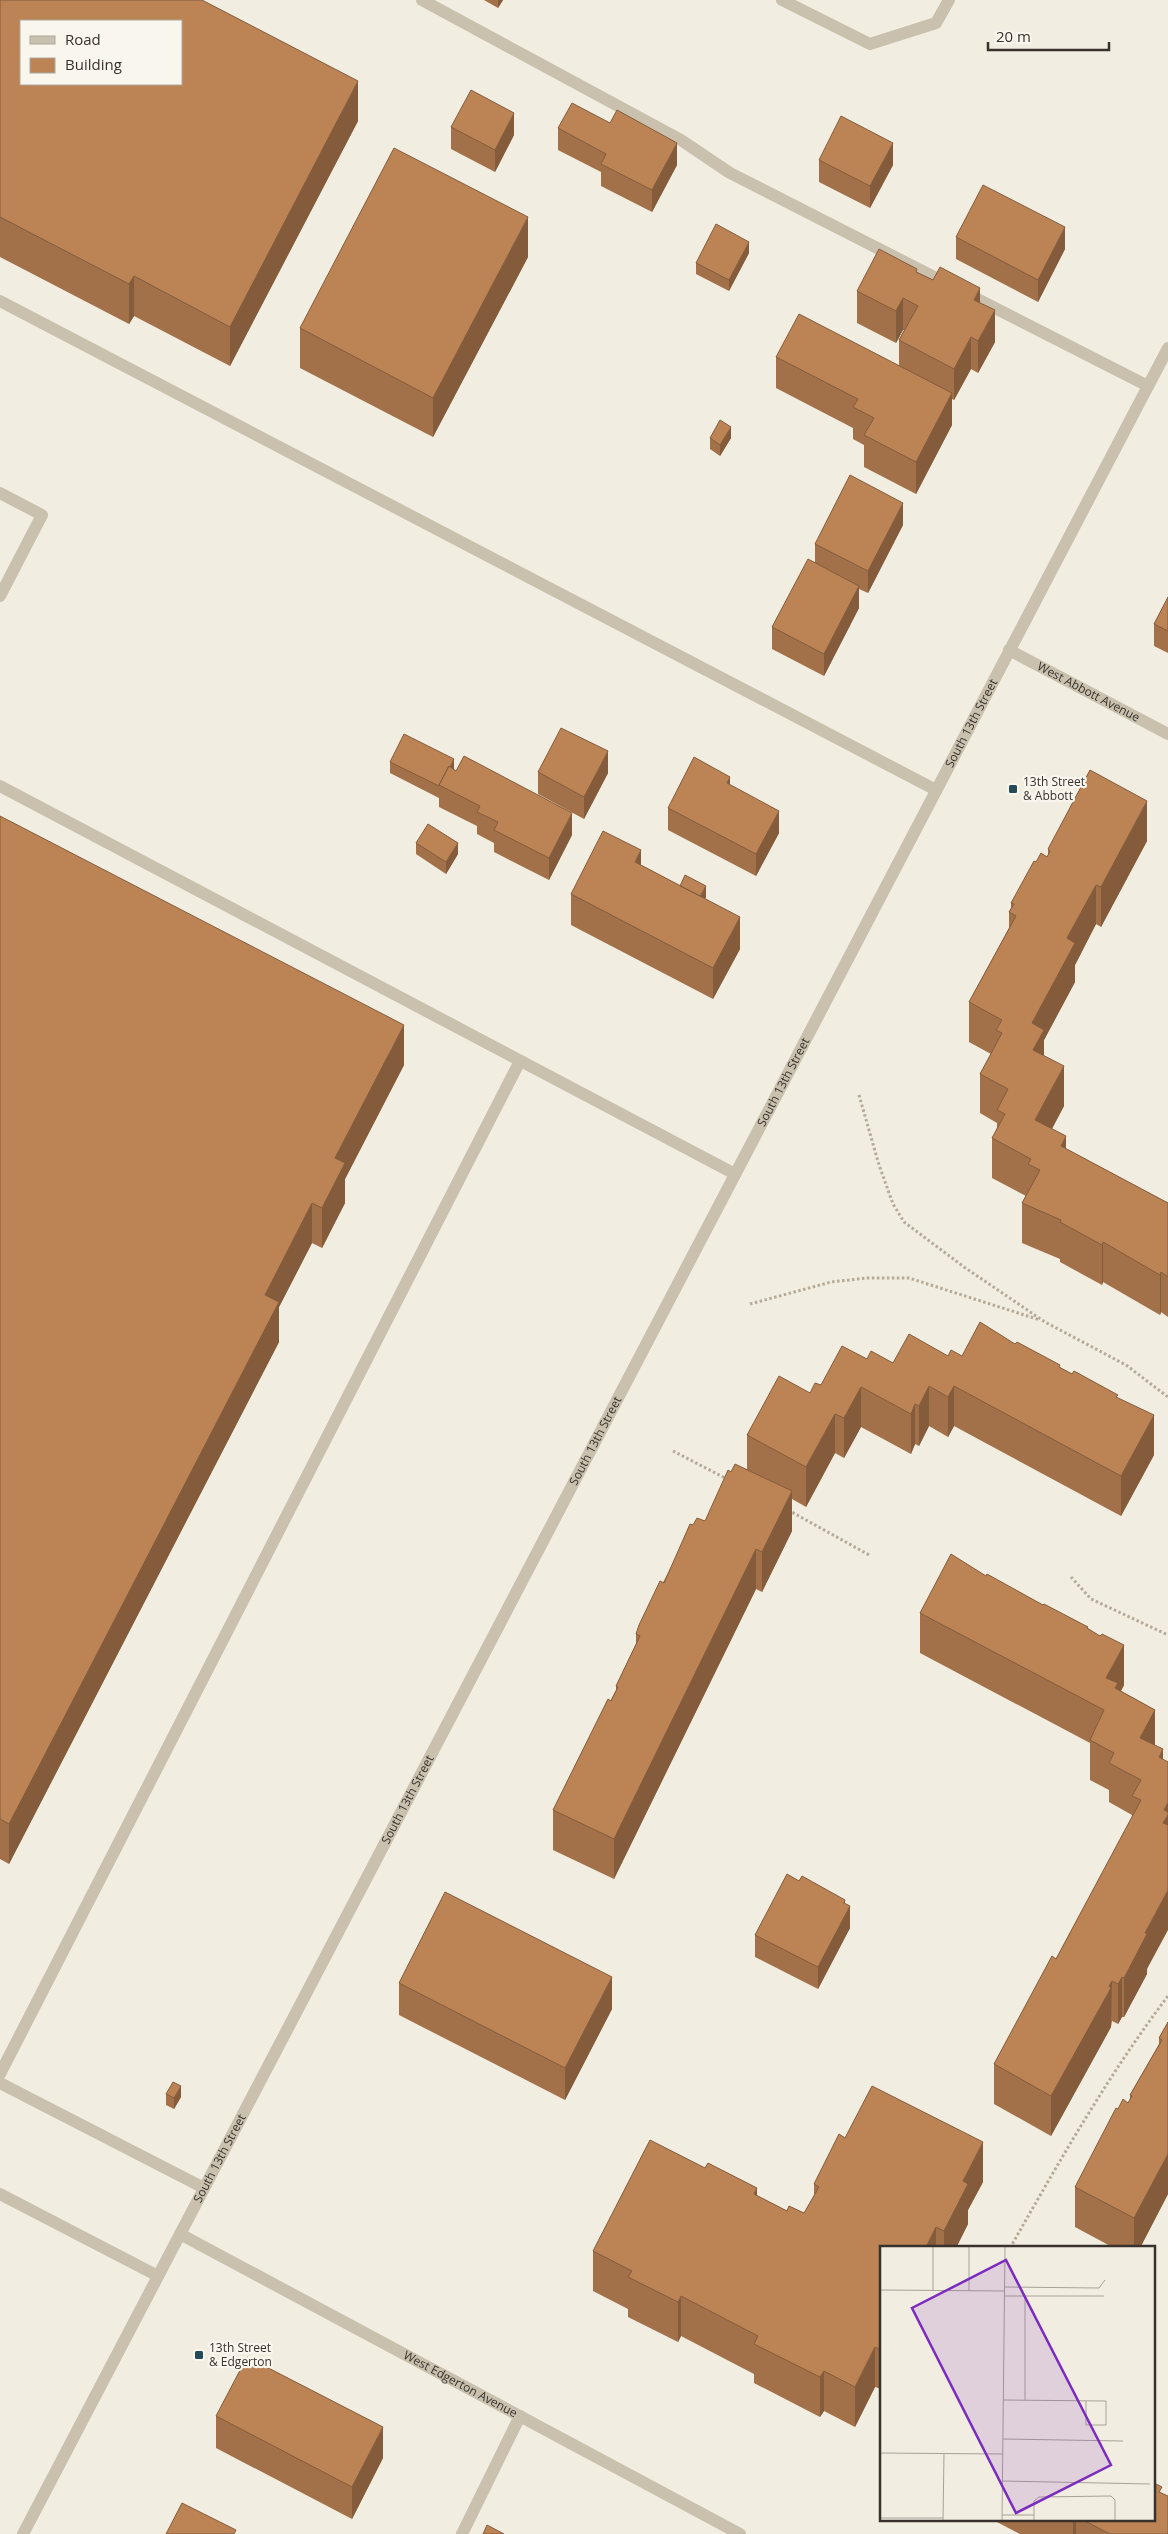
<svg xmlns="http://www.w3.org/2000/svg" width="1168" height="2534" font-family="'Open Sans',sans-serif">
<style>
.lines{fill:none;stroke-linecap:round;stroke-linejoin:round}
.path{stroke:#b5aa98;stroke-width:3;stroke-dasharray:2.5 2.5;stroke-linecap:butt}
.minor{stroke:#c9c0ae;stroke-width:12}
.wall{fill:#a27149}
.shaded-wall{fill:#845c3c}
.building{fill:#bc8355;stroke:#845c3c;fill-rule:evenodd}
.poi-dot{fill:#244a57;stroke:#f9f6ee;stroke-width:2}
.labels{text-anchor:middle;stroke-width:4.5;stroke-linejoin:round;paint-order:stroke}
.street-label{font-size:12px;fill:#39322c;stroke:#f9f6ee}
.poi-label{font-size:12px;fill:#39322c;stroke:#f9f6ee;text-anchor:start}
.inset-road{fill:none;stroke:#a8a299;stroke-width:1}
.view{fill:#7b2cbf;fill-opacity:0.15;stroke:#7b2cbf;stroke-width:2.5}
.inset-edge{fill:none;stroke:#39322c;stroke-width:2.5}
</style>
<rect width="100%" height="100%" fill="#f2ede1"/>
<g class="lines">
<path class="path" d="M 859,1095 L 879,1165 L 893,1204 L 904,1222 L 964,1267 L 1045,1322 L 1126,1365 L 1168,1397
M 750,1304 L 831,1282 L 867,1278 L 909,1278 L 1040,1320
M 673,1451 L 727,1479
M 788,1510 L 871,1556
M 1071,1577 L 1091,1599 L 1168,1635
M 1010,2248 C 1059,2162 1108,2075 1168,1996"/>
<g class="minor">
<path d="M 422,0 L 681,140 L 730,173 L 1148,386"/>
<path d="M 782,0 L 870,44 L 936,23 L 949,0"/>
<path d="M 0,301 L 936,790"/>
<path d="M 0,493 L 42,515 L 0,596"/>
<path id="s1" d="M 1009,650 L 1168,734"/>
<path d="M 0,786 L 735,1174"/>
<path d="M 0,2074 L 520,1061"/>
<path d="M 0,2083 L 204,2188"/>
<path d="M 0,2194 L 158,2276"/>
<path id="s2" d="M 180,2234 L 740,2534"/>
<path id="s3" d="M 23,2534 L 1168,348"/>
<path d="M 462,2534 L 520,2416"/>
</g>
</g>
<path class="wall" d="M 0,0 L 358,121 L 230,366 L 134,316 L 129,324 L 0,257 Z
M 484,0 L 503,0 L 498,8 Z
M 451,127 L 514,135 L 495,172 L 451,149 Z
M 558,128 L 677,165 L 652,212 L 601,186 L 601,172 L 558,150 Z
M 819,160 L 893,165 L 870,208 L 819,182 Z
M 956,237 L 1065,249 L 1038,302 L 956,259 Z
M 749,253 L 729,291 L 696,274 L 696,263 Z
M 528,257 L 433,437 L 300,368 L 300,328 Z
M 917,272 L 980,303 L 995,342 L 978,373 L 971,369 L 954,400 L 952,399 L 952,425 L 916,494 L 864,467 L 864,445 L 853,439 L 853,428 L 776,388 L 776,357 L 899,366 L 899,340 L 904,330 L 903,330 L 896,343 L 857,323 L 857,291 Z
M 710,438 L 731,438 L 720,456 L 710,449 Z
M 903,525 L 868,593 L 859,589 L 859,608 L 824,676 L 772,649 L 772,627 L 815,563 L 815,544 Z
M 1168,597 L 1168,653 L 1154,646 L 1154,624 Z
M 390,762 L 454,770 L 572,835 L 549,880 L 494,852 L 494,843 L 477,834 L 477,826 L 439,807 L 439,798 L 390,773 Z
M 538,772 L 608,773 L 584,819 L 538,794 Z
M 730,785 L 779,833 L 756,876 L 668,830 L 668,808 Z
M 0,816 L 404,1065 L 345,1179 L 345,1203 L 322,1248 L 312,1243 L 279,1307 L 279,1342 L 9,1864 L 0,1859 Z
M 1147,841 L 1101,927 L 1096,924 L 1075,965 L 1075,982 L 1044,1040 L 1044,1056 L 1064,1106 L 1052,1129 L 1066,1149 L 1168,1203 L 1168,1317 L 1161,1312 L 1160,1315 L 1103,1282 L 1102,1285 L 1060,1262 L 1060,1259 L 1022,1243 L 1022,1203 L 1026,1196 L 992,1178 L 992,1138 L 997,1128 L 997,1123 L 980,1113 L 980,1074 L 991,1054 L 969,1042 L 969,1002 L 1009,928 L 1009,912 L 1011,908 L 1011,903 L 1036,862 L 1047,857 L 1048,855 L 1048,849 Z
M 416,843 L 458,854 L 446,874 L 416,854 Z
M 641,865 L 680,886 L 706,897 L 705,899 L 740,949 L 713,999 L 571,925 L 571,894 Z
M 1015,1344 L 1118,1398 L 1154,1455 L 1121,1516 L 954,1426 L 948,1437 L 929,1426 L 919,1446 L 915,1444 L 911,1454 L 861,1427 L 844,1458 L 835,1453 L 806,1507 L 792,1499 L 792,1531 L 762,1592 L 756,1589 L 614,1879 L 553,1850 L 553,1810 L 616,1690 L 616,1686 L 636,1644 L 636,1634 L 693,1525 L 705,1521 L 731,1472 L 747,1470 L 747,1435 L 821,1385 L 867,1359 L 893,1363 L 948,1356 L 962,1356 Z
M 986,1576 L 1088,1629 L 1124,1685 L 1121,1691 L 1155,1710 L 1147,1974 L 1124,2017 L 1122,2017 L 1118,2024 L 1112,2021 L 1111,2027 L 1051,2136 L 994,2104 L 994,2064 L 1056,1959 L 1132,1818 L 1132,1815 L 1109,1802 L 1109,1790 L 1090,1780 L 1090,1743 L 920,1653 L 920,1613 Z
M 799,1881 L 850,1928 L 818,1989 L 755,1957 L 755,1935 Z
M 399,1983 L 612,2009 L 565,2100 L 399,2015 Z
M 1168,2022 L 1168,2194 L 1140,2248 L 1114,2248 L 1075,2227 L 1075,2187 L 1118,2109 L 1128,2103 L 1130,2099 L 1130,2095 L 1159,2044 L 1159,2038 Z
M 166,2094 L 181,2097 L 174,2109 L 166,2105 Z
M 845,2138 L 983,2182 L 968,2210 L 968,2224 L 956,2248 L 882,2248 L 882,2388 L 881,2389 L 875,2387 L 855,2427 L 824,2411 L 820,2417 L 754,2383 L 754,2374 L 681,2336 L 678,2342 L 628,2317 L 628,2309 L 593,2291 L 593,2251 L 757,2196 L 787,2211 L 804,2213 L 814,2196 L 814,2184 Z
M 216,2416 L 383,2458 L 352,2519 L 216,2448 Z
M 1162,2494 L 1168,2534 L 1020,2534 L 993,2520 L 1154,2520 Z"/>
<path class="shaded-wall" d="M 498,0 L 503,0 L 498,8 Z
M 358,81 L 358,121 L 230,366 L 230,327 Z
M 514,113 L 514,135 L 495,172 L 495,150 Z
M 677,143 L 677,165 L 652,212 L 652,190 Z
M 893,143 L 893,165 L 870,208 L 870,186 Z
M 528,217 L 528,257 L 433,437 L 433,398 Z
M 1065,227 L 1065,249 L 1038,302 L 1038,280 Z
M 749,242 L 749,253 L 729,291 L 729,280 Z
M 134,276 L 134,316 L 129,324 L 129,284 Z
M 980,288 L 980,319 L 974,300 Z
M 903,298 L 903,330 L 896,343 L 896,311 Z
M 995,310 L 995,342 L 978,373 L 978,341 Z
M 971,337 L 971,369 L 954,400 L 954,369 Z
M 952,393 L 952,425 L 916,494 L 916,462 Z
M 731,427 L 731,438 L 720,456 L 720,445 Z
M 903,503 L 903,525 L 868,593 L 868,571 Z
M 859,586 L 859,608 L 824,676 L 824,654 Z
M 608,751 L 608,773 L 584,819 L 584,797 Z
M 454,759 L 454,770 L 441,786 Z
M 730,777 L 730,799 L 727,783 Z
M 1147,801 L 1147,841 L 1101,927 L 1101,887 Z
M 779,811 L 779,833 L 756,876 L 756,854 Z
M 572,813 L 572,835 L 549,880 L 549,858 Z
M 458,843 L 458,854 L 446,874 L 446,862 Z
M 641,850 L 641,882 L 635,862 Z
M 1096,885 L 1096,924 L 1075,965 L 1075,982 L 1044,1040 L 1044,1070 L 1033,1090 L 1032,1023 L 1067,938 Z
M 706,886 L 706,897 L 695,917 L 695,906 Z
M 740,917 L 740,949 L 713,999 L 713,968 Z
M 404,1025 L 404,1065 L 345,1179 L 345,1203 L 322,1248 L 322,1208 L 335,1158 Z
M 1064,1066 L 1064,1106 L 1035,1160 L 1035,1120 Z
M 1066,1136 L 1066,1176 L 1061,1146 Z
M 312,1203 L 312,1243 L 279,1307 L 279,1342 L 9,1864 L 9,1824 L 265,1295 Z
M 1103,1242 L 1103,1282 L 1102,1285 L 1102,1245 Z
M 1161,1272 L 1161,1312 L 1160,1315 L 1160,1275 Z
M 929,1386 L 929,1426 L 919,1446 L 919,1406 Z
M 954,1386 L 954,1426 L 948,1437 L 948,1397 Z
M 861,1387 L 861,1427 L 844,1458 L 844,1418 Z
M 915,1404 L 915,1444 L 911,1454 L 911,1414 Z
M 835,1414 L 835,1453 L 806,1507 L 806,1467 Z
M 1154,1415 L 1154,1455 L 1121,1516 L 1121,1476 Z
M 792,1491 L 792,1531 L 762,1592 L 762,1552 Z
M 756,1549 L 756,1589 L 614,1879 L 614,1839 Z
M 1124,1645 L 1124,1685 L 1118,1696 L 1106,1678 Z
M 1155,1710 L 1155,1750 L 1140,1738 Z
M 1163,1749 L 1163,1789 L 1159,1757 Z
M 1168,1802 L 1168,1855 L 1163,1823 L 1164,1810 Z
M 1168,1890 L 1168,1930 L 1147,1969 L 1147,1974 L 1124,2017 L 1124,1978 L 1145,1933 Z
M 845,1900 L 845,1915 L 850,1906 L 850,1928 L 818,1989 L 818,1967 Z
M 612,1977 L 612,2009 L 565,2100 L 565,2068 Z
M 1122,1977 L 1122,2017 L 1118,2024 L 1118,1984 Z
M 1112,1981 L 1111,2027 L 1051,2136 L 1051,2096 Z
M 181,2086 L 181,2097 L 174,2109 L 174,2098 Z
M 983,2142 L 983,2182 L 968,2210 L 968,2224 L 956,2248 L 944,2248 L 944,2231 L 963,2181 Z
M 1168,2154 L 1168,2194 L 1140,2248 L 1134,2248 L 1134,2218 Z
M 757,2188 L 757,2228 L 754,2194 Z
M 936,2227 L 936,2248 L 926,2248 L 926,2247 Z
M 681,2296 L 681,2336 L 678,2342 L 678,2302 Z
M 875,2347 L 875,2387 L 855,2427 L 855,2387 Z
M 882,2348 L 882,2388 L 881,2389 L 881,2350 Z
M 824,2371 L 824,2411 L 820,2417 L 820,2377 Z
M 383,2427 L 383,2458 L 352,2519 L 352,2487 Z
M 1073,2520 L 1076,2520 L 1076,2534 L 1073,2534 Z"/>
<path class="building" d="M 0,0 L 202,0 L 358,81 L 230,327 L 134,276 L 129,284 L 0,217 ZM 21,21 L 181,21 L 181,84 L 21,84 Z
M 471,90 L 514,113 L 495,150 L 451,127 Z
M 572,103 L 610,123 L 617,110 L 677,143 L 652,190 L 601,164 L 606,154 L 558,128 Z
M 841,116 L 893,143 L 870,186 L 819,160 Z
M 394,148 L 528,217 L 433,398 L 300,328 Z
M 983,185 L 1065,227 L 1038,280 L 956,237 Z
M 716,224 L 749,242 L 729,280 L 696,263 Z
M 879,249 L 917,269 L 916,272 L 933,280 L 940,267 L 980,288 L 974,300 L 995,310 L 978,341 L 971,337 L 954,369 L 899,340 L 918,306 L 903,298 L 896,311 L 857,291 Z
M 799,314 L 952,393 L 916,462 L 864,435 L 874,418 L 853,407 L 858,399 L 776,357 Z
M 720,420 L 731,427 L 720,445 L 710,438 Z
M 850,475 L 903,503 L 868,571 L 815,544 Z
M 808,559 L 859,586 L 824,654 L 772,627 Z
M 1168,597 L 1168,631 L 1154,624 Z
M 561,728 L 608,751 L 584,797 L 538,772 Z
M 404,734 L 454,759 L 450,767 L 449,766 L 439,785 L 439,786 L 390,762 Z
M 464,756 L 572,813 L 549,858 L 494,830 L 498,822 L 477,812 L 480,806 L 439,785 L 449,766 L 456,771 Z
M 694,757 L 730,777 L 727,783 L 779,811 L 756,854 L 668,808 Z
M 1090,770 L 1147,801 L 1101,887 L 1096,885 L 1067,938 L 1075,943 L 1032,1023 L 1044,1030 L 1033,1050 L 1064,1066 L 1035,1120 L 1066,1136 L 1061,1146 L 1168,1203 L 1168,1277 L 1161,1272 L 1160,1275 L 1103,1242 L 1102,1245 L 1060,1222 L 1061,1220 L 1022,1203 L 1040,1170 L 1028,1164 L 1031,1159 L 992,1138 L 1005,1114 L 997,1110 L 1008,1089 L 980,1074 L 1002,1033 L 996,1030 L 1002,1020 L 969,1002 L 1016,916 L 1009,912 L 1014,904 L 1011,903 L 1034,861 L 1036,862 L 1041,853 L 1047,857 L 1050,851 L 1048,849 Z
M 0,816 L 404,1025 L 335,1158 L 345,1163 L 322,1208 L 312,1203 L 265,1295 L 279,1302 L 9,1824 L 0,1819 Z
M 428,824 L 458,843 L 446,862 L 416,843 Z
M 603,831 L 641,850 L 635,862 L 740,917 L 713,968 L 571,894 Z
M 685,875 L 706,886 L 700,896 L 680,886 Z
M 980,1322 L 1015,1344 L 1017,1342 L 1060,1365 L 1059,1367 L 1072,1374 L 1074,1371 L 1118,1395 L 1116,1397 L 1154,1415 L 1121,1476 L 954,1386 L 948,1397 L 929,1386 L 919,1406 L 915,1404 L 911,1414 L 861,1387 L 844,1418 L 835,1414 L 806,1467 L 747,1435 L 779,1376 L 810,1393 L 815,1383 L 821,1385 L 842,1346 L 867,1359 L 871,1351 L 893,1363 L 909,1334 L 948,1356 L 951,1350 L 962,1356 Z
M 735,1464 L 792,1491 L 762,1552 L 756,1549 L 614,1839 L 553,1810 L 608,1699 L 611,1701 L 618,1687 L 616,1686 L 640,1636 L 636,1634 L 639,1625 L 660,1581 L 664,1583 L 690,1524 L 693,1525 L 697,1518 L 705,1521 L 728,1470 L 731,1472 Z
M 951,1554 L 986,1576 L 987,1574 L 1043,1605 L 1044,1604 L 1088,1627 L 1087,1628 L 1100,1636 L 1102,1634 L 1124,1645 L 1106,1678 L 1118,1683 L 1115,1688 L 1155,1710 L 1140,1738 L 1163,1749 L 1159,1757 L 1168,1762 L 1168,1802 L 1164,1810 L 1168,1812 L 1168,1815 L 1163,1823 L 1168,1825 L 1168,1890 L 1145,1933 L 1147,1934 L 1124,1978 L 1122,1977 L 1118,1984 L 1112,1981 L 1109,1986 L 1111,1988 L 1051,2096 L 994,2064 L 1052,1956 L 1056,1959 L 1141,1800 L 1132,1796 L 1141,1780 L 1109,1763 L 1114,1753 L 1090,1740 L 1104,1710 L 920,1613 Z
M 787,1874 L 799,1881 L 802,1876 L 845,1900 L 844,1903 L 850,1906 L 818,1967 L 755,1935 Z
M 445,1892 L 612,1977 L 565,2068 L 399,1983 Z
M 1168,2022 L 1168,2154 L 1134,2218 L 1075,2187 L 1116,2108 L 1118,2109 L 1123,2099 L 1128,2103 L 1132,2096 L 1130,2095 L 1162,2040 L 1159,2038 Z
M 173,2082 L 181,2086 L 174,2098 L 166,2094 Z
M 872,2086 L 983,2142 L 963,2181 L 968,2184 L 944,2231 L 936,2227 L 926,2247 L 928,2248 L 882,2248 L 882,2348 L 881,2350 L 875,2347 L 855,2387 L 824,2371 L 820,2377 L 754,2344 L 758,2336 L 681,2296 L 678,2302 L 628,2277 L 632,2271 L 593,2251 L 650,2140 L 705,2168 L 708,2163 L 757,2188 L 754,2194 L 787,2211 L 789,2206 L 804,2213 L 819,2187 L 814,2184 L 839,2134 L 845,2138 Z
M 247,2357 L 383,2427 L 352,2487 L 216,2416 Z
M 1154,2483 L 1162,2487 L 1159,2492 L 1168,2496 L 1168,2534 L 1110,2534 L 1083,2520 L 1154,2520 Z
M 182,2503 L 236,2530 L 234,2534 L 166,2534 Z
M 487,2525 L 504,2534 L 483,2534 Z"/>
<g class="poi-dot">
<rect x="1008" y="784" width="10" height="10" rx="2.5"/>
<rect x="194" y="2350" width="10" height="10" rx="2.5"/>
</g>
<g class="labels">
<g class="street-label">
<text dy="4" stroke="none"><textPath href="#s1" startOffset="90">West Abbott Avenue</textPath></text>
<text dy="4" stroke="none"><textPath href="#s3" startOffset="2044">South 13th Street</textPath></text>
<text dy="4" stroke="none"><textPath href="#s3" startOffset="1639">South 13th Street</textPath></text>
<text dy="4" stroke="none"><textPath href="#s3" startOffset="1234">South 13th Street</textPath></text>
<text dy="4" stroke="none"><textPath href="#s3" startOffset="829">South 13th Street</textPath></text>
<text dy="4" stroke="none"><textPath href="#s3" startOffset="424">South 13th Street</textPath></text>
<text dy="4" stroke="none"><textPath href="#s2" startOffset="318">West Edgerton Avenue</textPath></text>
</g>
<g class="poi-label">
<text x="1023" y="786">13th Street<tspan x="1023" dy="14">&amp; Abbott</tspan></text>
<text x="209" y="2352">13th Street<tspan x="209" dy="14">&amp; Edgerton</tspan></text>
</g>
</g>
<g transform="translate(880 2246)">
<rect width="275" height="275" fill="#f2ede1"/>
<path class="inset-road" d="M 89,0 L 89,45M 124,41 L 219,42 L 225,34M 0,44 L 124,45M 53,44 L 53,0M 124,50 L 224,50M 123,154 L 226,155 L 226,179 L 206,179 L 206,155M 145,154 L 145,50M 123,193 L 243,195M 0,207 L 122,208M 122,235 L 270,238M 122,269 L 154,269M 0,272 L 63,272M 63,275 L 64,207M 122,275 L 125,0M 154,275 L 154,255 L 159,251 L 231,250 L 235,254 L 235,275"/>
<path class="view" d="M 126,14 L 231,219 L 136,267 L 32,62 Z"/>
<rect width="275" height="275" class="inset-edge"/>
</g>
<rect x="20" y="20" width="162" height="65" fill="#f9f6ee" stroke="#aca8a0"/>
<rect x="30" y="36" width="25" height="8" fill="#c9c0ae" stroke="#aca8a0"/>
<text x="65" y="45" font-size="15" fill="#39322c">Road</text>
<rect x="30" y="58" width="25" height="15" fill="#bc8355" stroke="#aca8a0"/>
<text x="65" y="70" font-size="15" fill="#39322c">Building</text>
<path d="M988 42v8h121v-8" fill="none" stroke="#39322c" stroke-width="2.5"/>
<text x="996" y="42" font-size="15" fill="#39322c" stroke="#f9f6ee" stroke-width="4" paint-order="stroke">20 m</text>
</svg>
